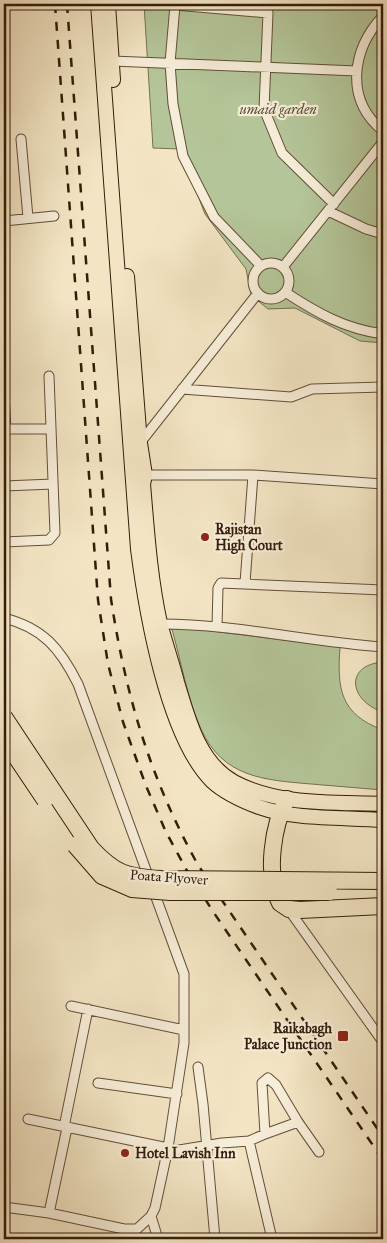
<svg xmlns="http://www.w3.org/2000/svg" width="387" height="1243" font-family="'IM FELL Great Primer',serif">
<style>
.green{fill:#b4c699;stroke:#747152}
.lines{fill:none;stroke-linecap:round;stroke-linejoin:round}
.street-casing{stroke:#644e38;stroke-width:11}
.primary-casing{stroke:#341c0a;stroke-width:16}
.highway-casing{stroke:#341c0a;stroke-width:18}
.street{stroke:#f7eed9;stroke-width:9}
.primary{stroke:#f3e5c4;stroke-width:14}
.highway{stroke:#f3e5c4;stroke-width:16}
.rail{stroke:#341c0a;stroke-width:2.5;stroke-dasharray:9 9;stroke-linecap:butt}
.highway-bridge-casing{stroke:#341c0a;stroke-width:18;stroke-linecap:butt}
.highway-bridge{stroke:#f3e5c4;stroke-width:16}
.poi-dot{fill:#8f2418;stroke:#f7eed9;stroke-width:2}
.labels{text-anchor:middle;stroke-width:4.5;stroke-linejoin:round;paint-order:stroke}
.park-label{font-size:14px;font-style:italic;fill:#5a4f35;stroke:#f7eed9}
.poi-label{font-size:14px;font-weight:bold;fill:#341c0a;stroke:#f7eed9;text-anchor:start}
.street-label{font-size:14px;fill:#341c0a;stroke:#f7eed9}
</style>
<rect width="100%" height="100%" fill="#f3e5c4"/>
<filter id="stains"><feTurbulence type="fractalNoise" baseFrequency=".004" numOctaves="4"/><feColorMatrix values="0 0 0 0 .2 0 0 0 0 .09 0 0 0 0 .02 0 0 0 .5 -.17"/></filter>
<radialGradient id="worn" r=".72"><stop offset=".6" stop-color="#630" stop-opacity="0"/><stop offset="1" stop-color="#630" stop-opacity=".3"/></radialGradient>
<path class="green" d="M 144,4 L 383,4 L 383,343 L 360,341 L 295,308 L 268,309 L 251,295 L 246,269 L 205,214 L 180,149 L 153,148 Z
M 171,626 L 340,647 C 337,689 340,714 383,730 L 383,790 C 359,788 335,786 311,784 C 265,780 223,778 201,729 C 187,698 181,660 171,626 Z
M 383,662 L 383,712 C 349,701 344,665 383,662 Z"/>
<g class="lines">
<defs>
<path id="street" d="M 383,16 C 352,49 344,99 383,131
M 112,61 L 357,71
M 21,139 L 28,218
M 328,211 L 366,229 L 383,234
M 4,221 L 54,216
M253 281a18 18 0 1 1 36 0a18 18 0 1 1-36 0Z
M 261,266 L 214,217 L 183,156 L 173,104 L 170,63 L 175,5 L 268,13 L 264,109 L 282,153 L 334,204
M 283,267 L 383,142
M 285,292 C 317,313 345,329 383,334
M 182,389 L 291,397 L 312,389 L 383,387
M 4,395 L 6,429
M 4,429 L 50,429
M 140,443 L 258,293
M 141,475 L 253,475 L 383,484
M 4,486 L 53,484
M 4,542 L 49,540 L 55,533 L 49,376
M 245,583 L 253,475
M 4,618 C 43,628 60,648 78,684 L 184,974 L 184,1043 L 168,1148 L 155,1208 L 151,1216 L 137,1229 L 124,1229 L 49,1213 L 4,1207
M 161,624 C 235,624 309,642 383,647
M 217,627 L 218,588 L 221,583 L 383,590
M 289,910 L 383,1042
M 71,1006 L 184,1030
M 198,1067 L 203,1104 L 215,1239
M 98,1083 L 177,1094
M 28,1119 L 168,1148
M 64,1127 L 88,1009
M 265,1134 L 298,1122
M 249,1141 L 272,1239
M 167,1152 L 222,1143 L 249,1141 L 265,1134 L 262,1083 L 268,1078 L 276,1085 L 298,1122 L 319,1152
M 49,1213 L 67,1128
M 151,1216 L 158,1239"/>
<path id="primary" d="M 98,4 L 138,549 C 146,611 167,736 212,781 C 225,793 243,801 259,807 C 295,820 344,817 383,820
M 108,4 L 113,80
M 127,276 L 140,443 L 145,475 L 143,484 C 147,530 150,578 160,623 C 165,643 172,662 177,682 C 188,718 198,762 234,782 C 279,806 334,802 383,804"/>
<path id="highway" d="M 287,799 C 273,825 265,875 280,903 L 289,909 L 300,910 L 383,906"/>
</defs>
<use href="#street" class="street-casing"/>
<use href="#primary" class="primary-casing"/>
<use href="#highway" class="highway-casing"/>
<use href="#street" class="street"/>
<use href="#primary" class="primary"/>
<use href="#highway" class="highway"/>
<path class="rail" d="M 55,4 L 98,600 L 108,664 L 123,722 L 146,786 L 166,832 L 186,869 L 214,913 L 383,1160
M 67,4 L 111,599 C 126,697 150,778 198,865 L 383,1137"/>
<defs>
<path id="highway-bridge" d="M 4,717 L 91,848 C 115,874 127,877 161,879 L 383,881
M 4,739 L 45,800
M 75,845 L 102,876 L 132,889 L 170,892 L 329,892"/>
</defs>
<use href="#highway-bridge" class="highway-bridge-casing"/>
<use href="#highway-bridge" class="highway-bridge"/>
</g>
<g class="poi-dot">
<circle cx="205" cy="537" r="5"/>
<rect x="337" y="1030" width="12" height="12" rx="2.5"/>
<circle cx="125" cy="1153" r="5"/>
</g>
<g class="labels">
<g class="park-label">
<text x="278" y="114">umaid garden</text>
</g>
<g class="poi-label">
<text x="215" y="534">Rajistan<tspan x="215" dy="16">High Court</tspan></text>
<text x="332" y="1033" text-anchor="end">Raikabagh<tspan x="332" dy="16">Palace Junction</tspan></text>
<text x="135" y="1158">Hotel Lavish Inn</text>
</g>
<g class="street-label">
<text transform="translate(169 877) rotate(4)" y="5">Poata Flyover</text>
</g>
</g>
<rect width="387" height="1243" fill="none" stroke="#f3e5c4" stroke-width="20"/>
<rect x="5" y="5" width="377" height="1233" fill="none" stroke="#341c0a" stroke-width="2.5"/>
<rect x="10" y="10" width="367" height="1223" fill="none" stroke="#341c0a"/>
<rect width="100%" height="100%" filter="url(#stains)"/>
<rect width="100%" height="100%" fill="url(#worn)"/>
</svg>
